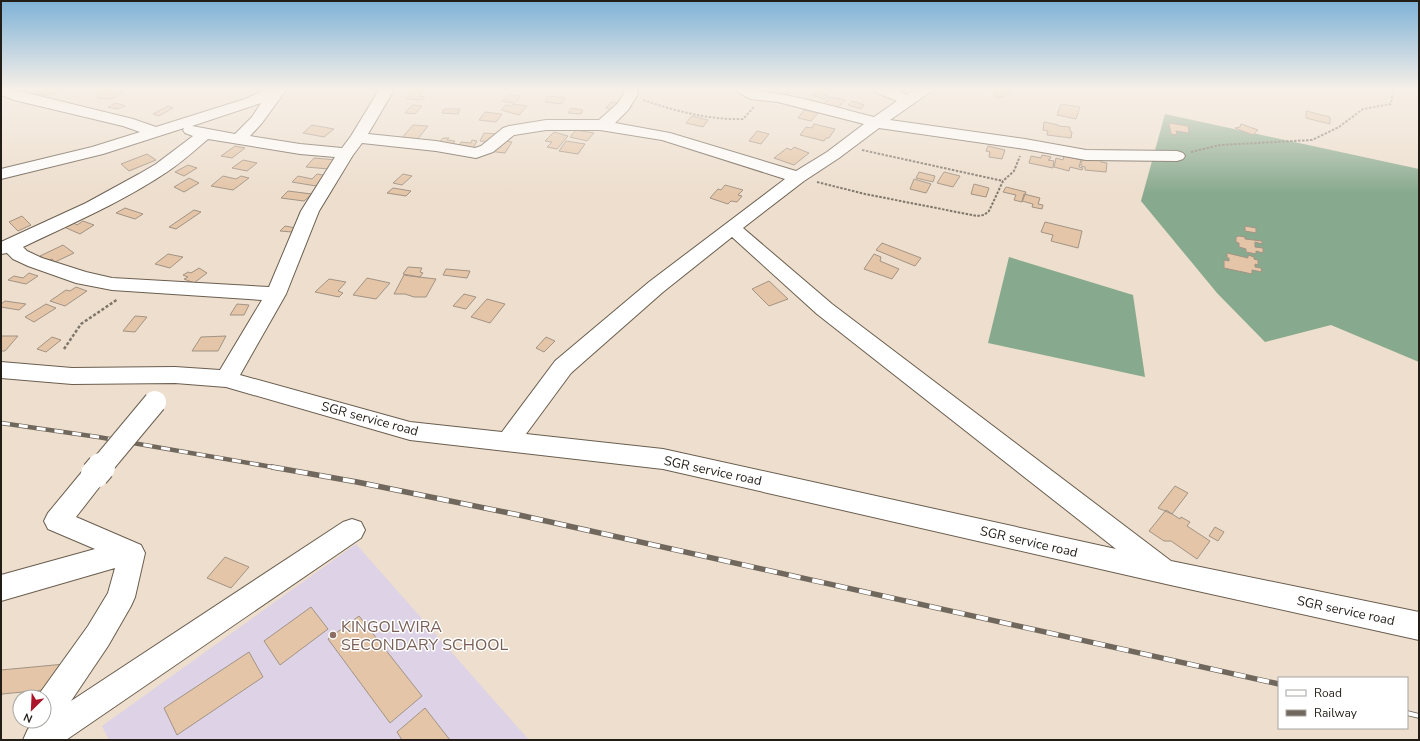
<svg xmlns="http://www.w3.org/2000/svg" width="1420" height="741" font-family="'Nunito Sans',sans-serif">
<style>
.education{fill:#ddd2e6}
.forest{fill:#87a98d}
.building{fill:#e4c5a7;stroke:#a29384}
.lines{fill:none;stroke-linecap:round;stroke-linejoin:round}
.minor-casing{stroke:#6a5e4f;stroke-width:2}
.path-far1{stroke:#7f766b;stroke-width:2;stroke-dasharray:2.5 1.5;stroke-linecap:butt}
.path{stroke:#7f766b;stroke-width:2.5;stroke-dasharray:3 2;stroke-linecap:butt}
.minor{fill:#fff;fill-rule:evenodd}
.rail-far1-casing{stroke:#70675d;stroke-width:4.5}
.rail-casing{stroke:#70675d;stroke-width:5.5}
.rail-far1{stroke:#fff;stroke-width:3;stroke-dasharray:9;stroke-linecap:butt}
.rail{stroke:#fff;stroke-width:4;stroke-dasharray:12;stroke-linecap:butt}
.minor-bridge-far1-casing{stroke:#6a5e4f;stroke-width:24;stroke-linecap:butt}
.minor-bridge-casing{stroke:#6a5e4f;stroke-width:30;stroke-linecap:butt}
.minor-bridge-far1{stroke:#fff;stroke-width:22}
.minor-bridge{stroke:#fff;stroke-width:28}
.education-dot{fill:#8d6e63;stroke:#fff;stroke-width:1.5}
.labels{text-anchor:middle;stroke-width:3;stroke-linejoin:round;paint-order:stroke}
.street-label{font-size:13px;fill:#221d17;stroke:#fff}
.near-education-label{font-size:16px;fill:#785e54;stroke:#fff;text-anchor:start}
</style>
<rect width="100%" height="100%" fill="#eddecd"/>
<path class="education" d="M 356,544 L 529,740 L 109,740 L 102,726 Z"/>
<path class="forest" d="M 1165,114 L 1419,169 L 1419,362 L 1331,325 L 1265,342 L 1217,293 L 1141,201 Z
M 1009,257 L 1133,295 L 1145,377 L 988,343 Z"/>
<path class="building" d="M 39,90 L 64,90 L 49,95 L 35,94 Z
M 104,90 L 116,90 L 123,92 L 116,97 L 110,99 L 98,98 L 97,93 Z
M 414,90 L 424,90 L 419,96 L 425,97 L 422,100 L 407,99 Z
M 783,90 L 786,90 L 791,91 L 786,98 L 778,96 Z
M 983,90 L 1010,90 L 1010,94 L 1005,93 L 1004,97 L 1001,96 L 1000,98 L 994,97 L 996,93 Z
M 815,92 L 828,96 L 825,99 L 812,95 Z
M 509,94 L 521,96 L 514,103 L 502,101 Z
M 549,96 L 565,98 L 561,104 L 545,102 Z
M 830,97 L 845,100 L 836,110 L 822,106 Z
M 852,101 L 864,105 L 861,109 L 848,105 Z
M 611,102 L 632,106 L 626,113 L 606,108 Z
M 116,103 L 125,106 L 117,109 L 108,107 Z
M 514,104 L 527,106 L 519,115 L 501,110 L 506,105 L 512,106 Z
M 1061,104 L 1080,107 L 1076,119 L 1057,115 Z
M 412,105 L 422,106 L 415,114 L 405,113 Z
M 168,106 L 173,108 L 159,116 L 153,114 Z
M 571,108 L 583,110 L 581,114 L 568,113 Z
M 444,109 L 460,109 L 458,114 L 442,113 Z
M 804,110 L 818,113 L 811,121 L 798,118 Z
M 1306,111 L 1330,117 L 1330,124 L 1306,118 Z
M 485,112 L 502,114 L 496,122 L 479,120 Z
M 692,116 L 708,120 L 703,127 L 686,123 Z
M 1044,122 L 1058,125 L 1058,126 L 1070,127 L 1070,131 L 1072,132 L 1071,138 L 1047,135 L 1048,131 L 1043,130 Z
M 1169,123 L 1188,126 L 1189,133 L 1176,131 L 1177,135 L 1171,134 Z
M 814,124 L 835,129 L 829,138 L 826,138 L 824,141 L 800,135 L 806,127 L 812,128 Z
M 1241,124 L 1258,130 L 1253,135 L 1235,128 L 1240,127 Z
M 312,125 L 334,129 L 324,137 L 303,133 Z
M 413,125 L 428,126 L 417,140 L 401,139 Z
M 576,130 L 594,133 L 587,141 L 570,137 Z
M 757,131 L 769,134 L 761,144 L 749,141 Z
M 554,132 L 568,136 L 557,149 L 547,147 L 552,142 L 545,141 Z
M 484,133 L 499,134 L 495,142 L 480,141 Z
M 443,138 L 449,138 L 447,140 L 455,141 L 451,146 L 437,145 Z
M 472,140 L 477,141 L 473,148 L 458,148 L 461,142 L 471,143 Z
M 497,140 L 512,142 L 505,153 L 488,151 Z
M 566,141 L 585,144 L 578,154 L 559,151 Z
M 235,146 L 245,148 L 232,158 L 221,156 Z
M 988,146 L 1005,150 L 1002,159 L 989,157 L 990,152 L 986,151 Z
M 794,147 L 809,153 L 794,165 L 774,158 L 787,148 L 791,150 Z
M 147,154 L 156,160 L 129,171 L 121,164 Z
M 1042,155 L 1051,157 L 1050,159 L 1048,160 L 1054,161 L 1053,168 L 1029,163 L 1031,156 L 1041,158 Z
M 1064,156 L 1081,160 L 1079,167 L 1083,168 L 1082,170 L 1070,167 L 1069,171 L 1054,167 L 1056,158 L 1063,160 Z
M 314,158 L 337,160 L 329,169 L 306,167 Z
M 1084,159 L 1101,159 L 1101,162 L 1107,163 L 1106,172 L 1085,170 L 1085,167 L 1081,166 L 1081,161 L 1083,161 Z
M 243,160 L 257,163 L 247,171 L 232,168 Z
M 188,165 L 197,168 L 184,176 L 175,172 Z
M 919,172 L 935,176 L 933,182 L 916,178 Z
M 944,172 L 960,176 L 953,187 L 937,183 Z
M 317,174 L 334,177 L 322,187 L 292,182 L 298,176 L 312,179 Z
M 403,174 L 412,176 L 402,185 L 393,183 Z
M 223,176 L 236,179 L 241,176 L 249,178 L 233,190 L 211,186 Z
M 189,178 L 199,183 L 184,192 L 174,187 Z
M 914,179 L 931,184 L 926,193 L 910,189 Z
M 974,184 L 989,188 L 986,197 L 971,194 Z
M 725,185 L 743,190 L 738,195 L 742,196 L 737,202 L 731,201 L 728,204 L 710,198 L 718,189 L 721,190 Z
M 1006,187 L 1026,192 L 1022,202 L 1014,200 L 1016,195 L 1003,192 Z
M 393,188 L 411,191 L 406,196 L 387,193 Z
M 288,191 L 312,194 L 304,201 L 281,198 Z
M 1024,194 L 1040,198 L 1038,204 L 1043,205 L 1042,209 L 1032,207 L 1033,204 L 1022,201 Z
M 125,208 L 143,214 L 135,219 L 116,213 Z
M 194,210 L 201,212 L 176,229 L 169,227 Z
M 22,216 L 31,225 L 18,231 L 9,222 Z
M 83,221 L 94,225 L 80,234 L 64,227 L 72,222 L 77,225 Z
M 1045,222 L 1082,231 L 1078,248 L 1051,241 L 1053,235 L 1041,232 Z
M 285,226 L 296,228 L 292,232 L 280,231 Z
M 1245,226 L 1256,228 L 1256,233 L 1245,231 Z
M 1239,236 L 1245,237 L 1245,239 L 1262,241 L 1262,244 L 1255,242 L 1255,247 L 1263,248 L 1263,253 L 1256,251 L 1256,254 L 1246,252 L 1246,249 L 1239,247 L 1239,243 L 1236,242 L 1236,237 Z
M 882,243 L 921,258 L 915,266 L 876,250 Z
M 63,245 L 74,253 L 55,262 L 52,259 L 47,261 L 40,256 Z
M 1227,253 L 1248,258 L 1248,255 L 1254,257 L 1254,259 L 1258,260 L 1258,265 L 1255,264 L 1255,267 L 1261,268 L 1262,272 L 1252,270 L 1252,274 L 1224,268 L 1224,260 L 1229,261 L 1229,258 L 1227,258 Z
M 168,254 L 183,257 L 170,268 L 155,264 Z
M 874,254 L 881,257 L 880,261 L 899,269 L 892,279 L 864,269 Z
M 408,267 L 422,268 L 420,272 L 423,273 L 420,277 L 403,274 Z
M 199,268 L 207,273 L 194,283 L 184,279 L 188,277 L 183,275 L 188,272 L 191,273 Z
M 446,269 L 470,271 L 467,278 L 443,275 Z
M 29,273 L 38,276 L 26,284 L 8,280 L 14,276 L 23,278 Z
M 404,275 L 410,276 L 436,279 L 426,297 L 414,297 L 405,294 L 394,294 Z
M 367,278 L 390,283 L 376,299 L 353,295 Z
M 329,279 L 346,282 L 338,291 L 343,293 L 339,297 L 315,292 Z
M 769,281 L 788,299 L 769,306 L 752,289 Z
M 76,287 L 87,291 L 65,306 L 50,301 L 66,290 L 70,291 Z
M 464,294 L 476,297 L 466,309 L 453,306 Z
M 487,299 L 505,304 L 490,323 L 471,317 Z
M 5,301 L 26,304 L 19,310 L 1,307 L 1,304 Z
M 46,304 L 56,308 L 34,322 L 25,317 Z
M 237,304 L 249,305 L 244,315 L 230,315 Z
M 135,316 L 147,317 L 135,332 L 123,331 Z
M 1,336 L 18,336 L 5,351 L 1,351 Z
M 226,336 L 218,351 L 192,351 L 201,337 Z
M 52,337 L 61,340 L 46,352 L 37,349 Z
M 546,337 L 555,341 L 544,352 L 536,348 Z
M 1175,486 L 1188,493 L 1172,514 L 1158,508 Z
M 1166,510 L 1180,519 L 1181,517 L 1190,522 L 1187,526 L 1210,541 L 1197,559 L 1171,541 L 1164,541 L 1149,531 Z
M 1215,527 L 1224,532 L 1218,541 L 1209,536 Z
M 225,557 L 249,567 L 231,588 L 207,578 Z
M 311,607 L 328,629 L 280,665 L 264,641 Z
M 359,616 L 422,696 L 390,723 L 328,639 Z
M 249,652 L 263,677 L 177,735 L 164,708 Z
M 65,664 L 53,689 L 2,694 L 1,696 L 1,670 Z
M 425,708 L 450,740 L 402,740 L 397,732 Z"/>
<g class="lines">
<defs>
<path id="minor" d="M 1,90 L 15,90 L 133,119 L 156,127 L 245,99 L 265,90 L 286,90 L 262,123 L 250,136 L 300,144 L 342,148 L 351,136 L 379,90 L 394,90 L 368,134 L 436,141 L 475,148 L 481,146 L 503,128 L 509,126 L 546,120 L 599,120 L 617,104 L 624,94 L 623,90 L 637,90 L 638,94 L 628,110 L 615,123 L 670,133 L 796,171 L 827,152 L 864,124 L 778,102 L 751,99 L 739,93 L 737,90 C 783,90 829,106 874,117 L 897,101 L 877,93 L 875,90 L 896,90 L 907,95 L 915,90 L 933,90 L 890,120 L 1025,139 L 1086,150 L 1177,151 L 1183,153 L 1185,156 L 1183,159 L 1177,161 L 1086,160 L 1025,149 L 879,128 L 839,158 L 804,181 L 743,228 L 832,304 L 1171,561 L 1419,612 L 1419,640 L 1166,584 L 663,469 L 410,440 L 226,387 L 175,383 L 72,384 L 1,378 L 1,362 L 72,368 L 175,367 L 220,370 L 262,300 L 112,290 L 76,283 L 28,266 L 13,259 L 7,253 L 1,254 L 1,242 L 86,203 L 139,174 L 156,164 L 193,136 L 185,133 L 183,130 L 184,128 L 103,154 L 1,179 L 1,169 L 92,147 L 140,132 L 123,126 L 14,100 L 1,95 ZM 261,103 L 252,117 L 235,134 L 192,126 ZM 546,130 L 600,130 L 662,140 L 785,179 L 649,282 L 555,361 L 502,432 L 410,422 L 240,375 L 286,294 L 319,211 L 353,155 L 362,143 L 436,151 L 476,158 L 493,152 L 514,135 ZM 208,139 L 300,154 L 335,157 L 301,211 L 269,287 L 112,278 L 86,272 L 42,258 L 27,251 L 23,247 C 71,224 124,201 167,172 C 182,162 195,150 208,139 ZM 732,237 L 817,314 L 1116,549 L 663,449 L 526,434 L 571,373 L 663,292 Z
M 95,464 L 104,467 L 107,474 L 104,481 L 76,517 L 141,545 L 145,553 L 135,597 L 131,606 L 108,646 L 71,701 L 343,522 L 352,519 L 361,522 L 365,530 L 361,538 L 66,740 L 23,740 L 28,729 L 34,724 L 32,721 L 44,721 L 44,697 L 37,697 L 88,626 L 108,593 L 115,568 L 1,601 L 1,575 L 95,549 L 48,529 L 44,521 L 48,513 L 86,467 Z"/>
</defs>
<use href="#minor" class="minor-casing"/>
<path class="path-far1" d="M 643,100 C 676,111 708,120 743,119 L 754,107
M 862,150 L 1003,181
M 1191,152 L 1220,145 L 1312,140 L 1339,127 L 1363,109 L 1391,104 L 1393,90
M 817,182 L 865,194 L 977,216 L 984,215 L 989,211 L 1003,181 L 1014,171 L 1020,156"/>
<path class="path" d="M 64,349 L 81,324 L 118,299"/>
<use href="#minor" class="minor"/>
<defs>
<path id="rail-far1" d="M 1,423 L 98,437 L 278,468"/>
<path id="rail" d="M 272,467 L 357,482 L 519,515 L 1279,684
M 1407,713 L 1419,716"/>
</defs>
<use href="#rail-far1" class="rail-far1-casing"/>
<use href="#rail" class="rail-casing"/>
<use href="#rail-far1" class="rail-far1"/>
<use href="#rail" class="rail"/>
<defs>
<path id="minor-bridge-far1" d="M 100,468 L 155,402"/>
<path id="minor-bridge" d="M 95,474 L 101,467"/>
</defs>
<use href="#minor-bridge-far1" class="minor-bridge-far1-casing"/>
<use href="#minor-bridge" class="minor-bridge-casing"/>
<use href="#minor-bridge-far1" class="minor-bridge-far1"/>
<use href="#minor-bridge" class="minor-bridge"/>
</g>
<linearGradient id="sky" x2="0" y2="1"><stop stop-color="#7eb2d7"/><stop offset="0.46" stop-color="#f7f0e8"/><stop offset="1" stop-color="#f7f0e8" stop-opacity="0"/></linearGradient>
<rect width="1420" height="194" fill="url(#sky)"/>
<circle class="education-dot" cx="333" cy="635" r="4"/>
<g class="labels">
<g class="street-label">
<text transform="translate(370 418) rotate(15)" y="5">SGR service road</text>
<text transform="translate(713 470) rotate(12)" y="5">SGR service road</text>
<text transform="translate(1029 541) rotate(13)" y="5">SGR service road</text>
<text transform="translate(1346 610) rotate(12)" y="5">SGR service road</text>
</g>
<g class="near-education-label">
<text x="341" y="632">KINGOLWIRA<tspan x="341" dy="18">SECONDARY SCHOOL</tspan></text>
</g>
</g>
<rect width="1420" height="741" fill="none" stroke="#221d17" stroke-width="4"/>
<rect x="1278" y="677" width="130" height="52" fill="#ffffff" stroke="#a7a5a2"/>
<rect x="1286" y="690" width="20" height="6" fill="#ffffff" stroke="#a7a5a2"/>
<text x="1314" y="697" font-size="12" fill="#221d17">Road</text>
<rect x="1286" y="710" width="20" height="6" fill="#70675d" stroke="#a7a5a2"/>
<text x="1314" y="717" font-size="12" fill="#221d17">Railway</text>
<g transform="translate(32 709) rotate(204)"><circle r="19" fill="#ffffff" stroke="#a7a5a2"/>
<path d="M0-3L7 15L0 10L-7 15Z" fill="#ab162c"/>
<text y="-6" font-size="11" font-weight="bold" text-anchor="middle" fill="#221d17">N</text>
</g>
</svg>
